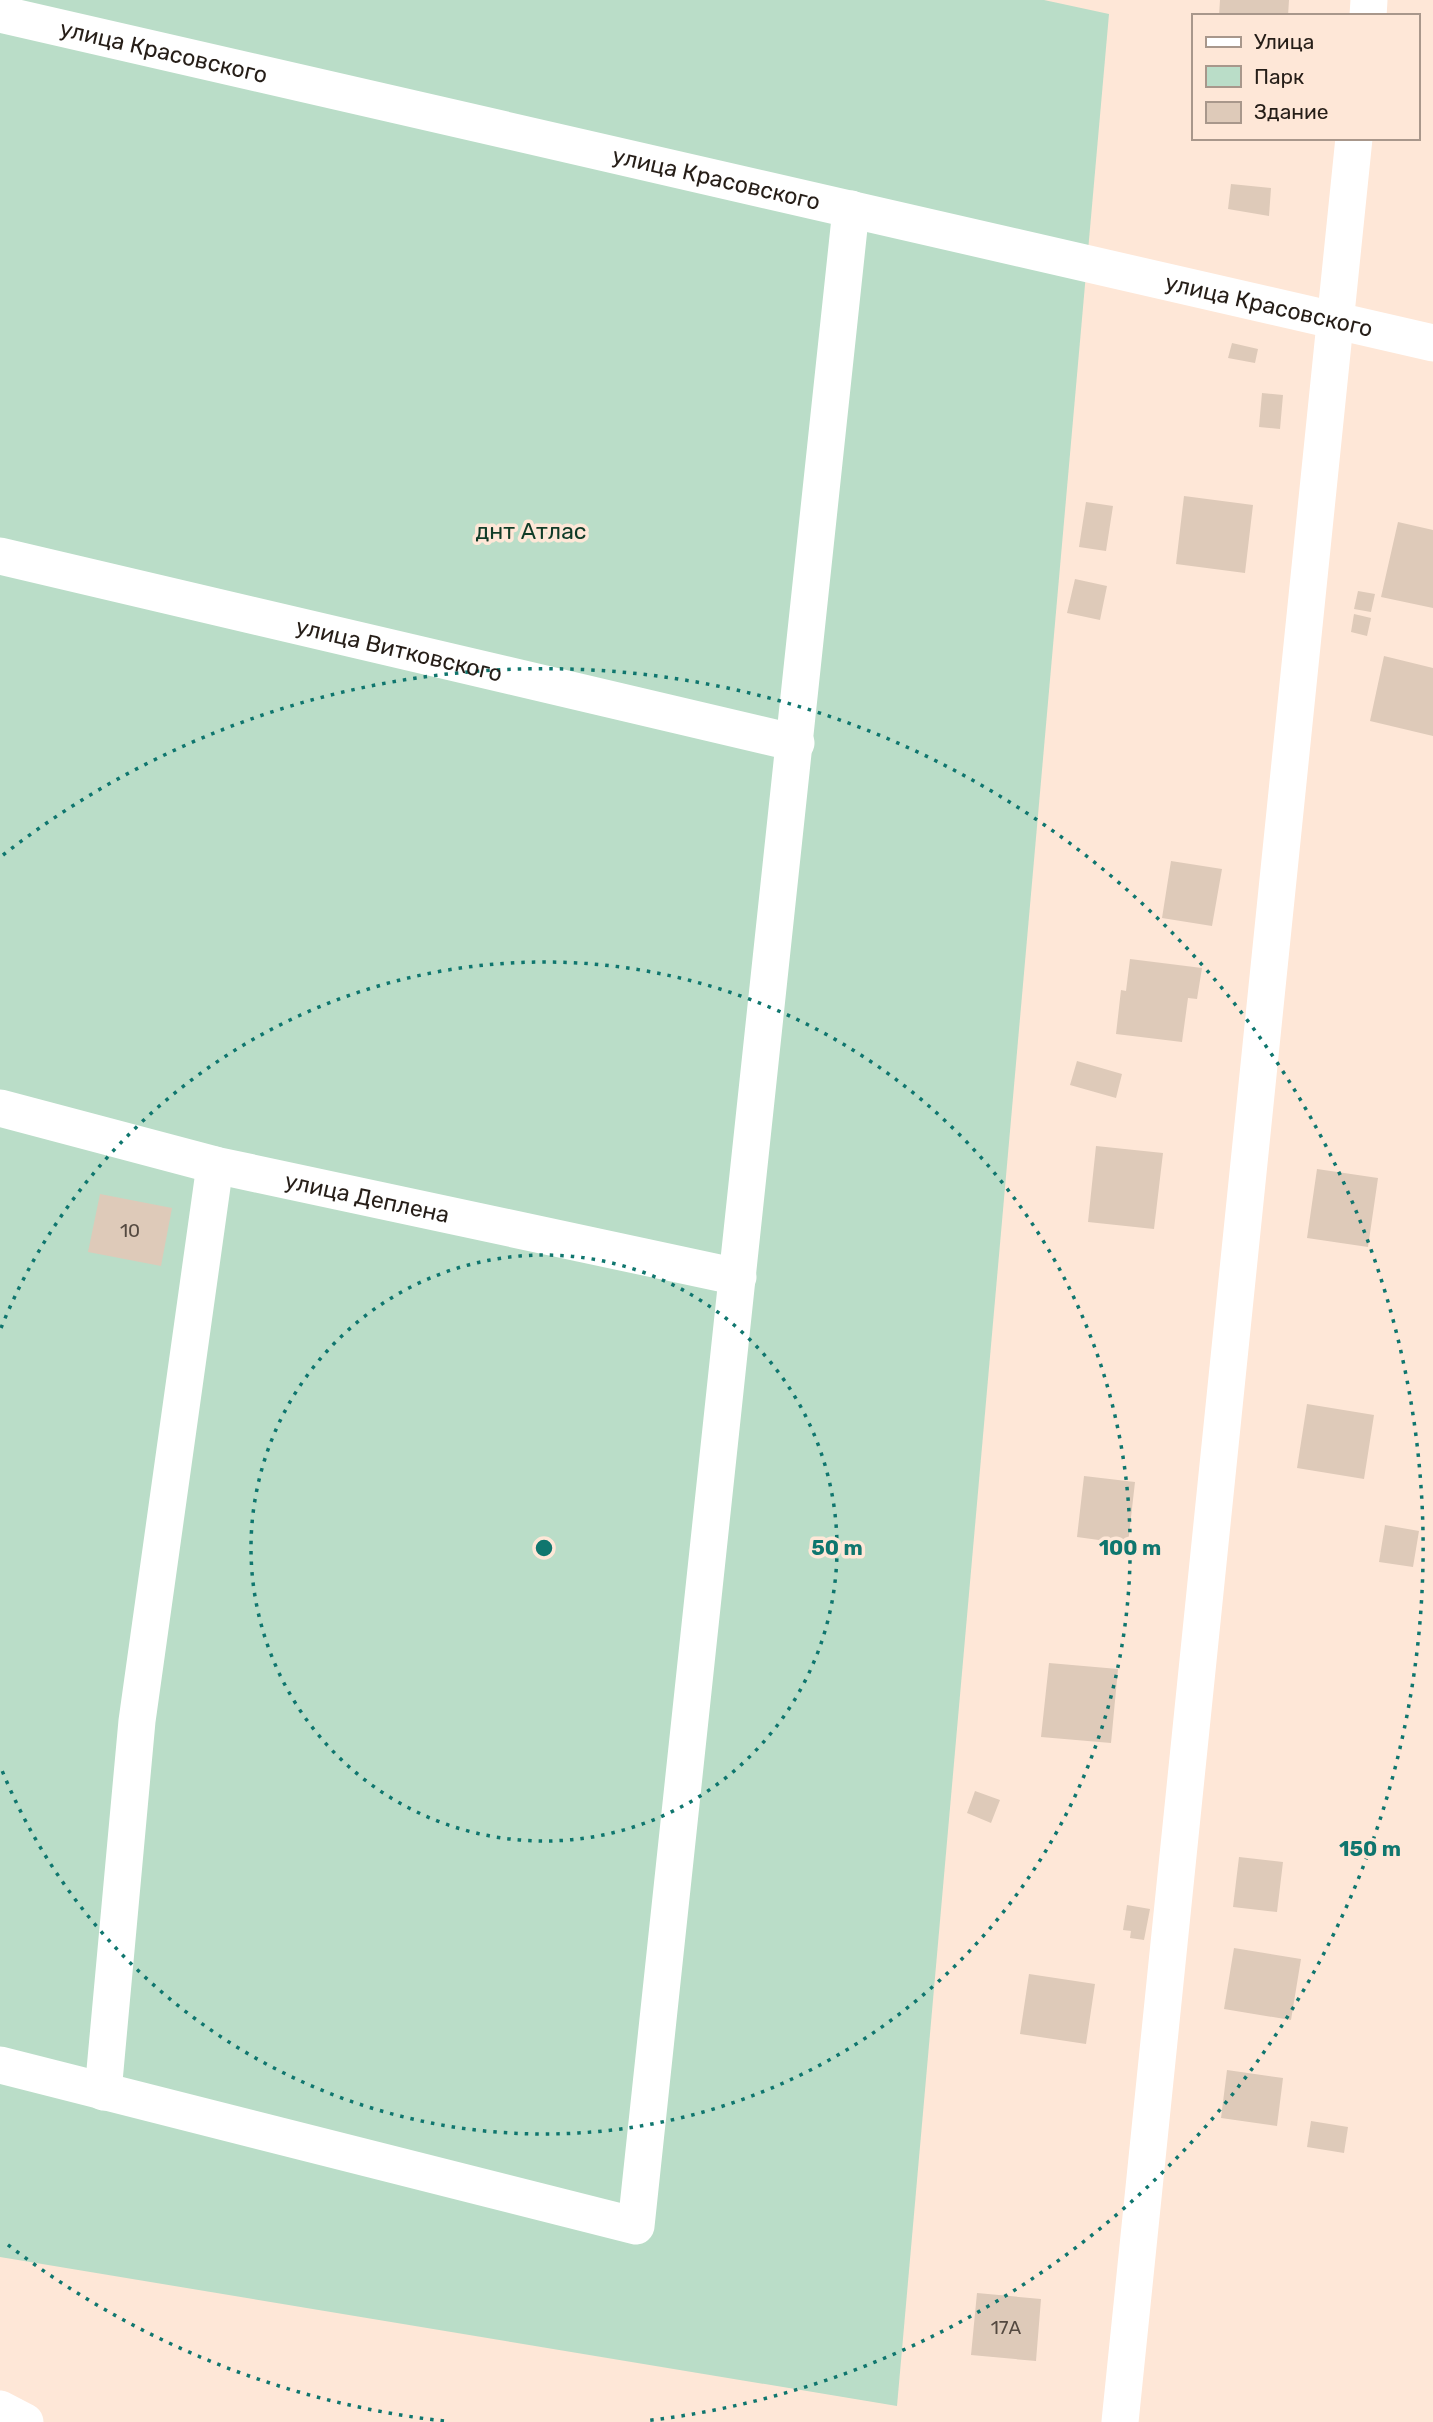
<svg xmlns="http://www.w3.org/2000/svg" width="1433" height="2422" font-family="Rubik,sans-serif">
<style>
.green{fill:#baddc8}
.building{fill:#decab9}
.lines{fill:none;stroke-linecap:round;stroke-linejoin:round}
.street{stroke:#fff;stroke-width:37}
.ring{fill:none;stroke:#0f766e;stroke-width:3.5;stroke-dasharray:3.5 7}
.labels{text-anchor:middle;stroke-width:7;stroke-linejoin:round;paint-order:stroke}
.number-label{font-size:19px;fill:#544940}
.street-label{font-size:23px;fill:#261e18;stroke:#fee7d7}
.park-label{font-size:23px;fill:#103b27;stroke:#fee7d7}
.centre{fill:#0f766e;stroke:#fee7d7;stroke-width:3.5}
.ring-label{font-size:21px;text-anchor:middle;font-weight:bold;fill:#0f766e;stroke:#fee7d7;stroke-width:7;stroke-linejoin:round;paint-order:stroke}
</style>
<rect width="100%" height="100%" fill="#fee7d7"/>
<path class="green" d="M 0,0 L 1044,0 L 1109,14 L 897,2406 L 0,2257 Z"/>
<path class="building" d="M 1220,0 L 1289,0 L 1288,16 L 1219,16 Z
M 1231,184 L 1271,188 L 1269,216 L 1228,209 Z
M 1232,343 L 1258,349 L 1255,363 L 1228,358 Z
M 1262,393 L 1283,395 L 1280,429 L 1259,427 Z
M 1184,496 L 1253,505 L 1245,573 L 1176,564 Z
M 1086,502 L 1113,506 L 1106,551 L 1079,547 Z
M 1398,522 L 1433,530 L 1433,608 L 1381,597 Z
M 1075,579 L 1107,586 L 1100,620 L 1067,613 Z
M 1358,591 L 1375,594 L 1371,612 L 1354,609 Z
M 1354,614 L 1371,618 L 1367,636 L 1351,632 Z
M 1384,656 L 1433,668 L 1433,736 L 1370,721 Z
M 1171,861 L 1222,869 L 1212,926 L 1162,918 Z
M 1130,959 L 1202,968 L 1197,999 L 1188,998 L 1182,1042 L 1116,1034 L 1121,990 L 1126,991 Z
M 1077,1061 L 1122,1074 L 1116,1098 L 1070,1085 Z
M 1096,1146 L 1163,1153 L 1154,1229 L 1088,1222 Z
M 1317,1169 L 1378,1178 L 1368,1247 L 1307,1238 Z
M 100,1194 L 172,1208 L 161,1266 L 88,1252 Z
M 1307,1404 L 1374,1415 L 1364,1479 L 1297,1468 Z
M 1084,1476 L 1135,1482 L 1128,1544 L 1077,1537 Z
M 1385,1525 L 1419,1531 L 1413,1567 L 1379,1562 Z
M 1049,1663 L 1118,1669 L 1111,1743 L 1041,1737 Z
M 975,1791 L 1000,1800 L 991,1823 L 967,1813 Z
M 1239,1857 L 1283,1862 L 1277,1912 L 1233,1907 Z
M 1127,1905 L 1150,1909 L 1144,1940 L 1130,1938 L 1131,1931 L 1123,1930 Z
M 1234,1948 L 1301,1959 L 1291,2020 L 1224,2009 Z
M 1029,1974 L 1095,1984 L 1086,2044 L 1020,2034 Z
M 1227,2070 L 1283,2078 L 1277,2126 L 1221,2118 Z
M 1311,2121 L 1348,2127 L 1344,2153 L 1307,2147 Z
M 977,2293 L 1041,2299 L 1036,2361 L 971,2355 Z"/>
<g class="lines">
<g class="street">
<path id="s1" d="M 0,14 L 1433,343"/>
<path d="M 1368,16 L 1369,0"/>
<path id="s2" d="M 0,556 L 796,743"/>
<path id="s3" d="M 0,1108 L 215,1165 L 738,1277"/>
<path d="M 0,2065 L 636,2226 L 851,209"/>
<path d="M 103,2092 L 137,1721 L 215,1165"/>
<path d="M 0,2409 L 25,2422"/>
<path d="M 1120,2422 L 1354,138"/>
</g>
</g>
<g class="ring">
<circle cx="544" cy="1548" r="293"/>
<path d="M1 1328A586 586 0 1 1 1 1768"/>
<path d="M444 2421A879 879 0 0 1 3 2241M3 855A879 879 0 1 1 644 2421"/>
</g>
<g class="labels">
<g class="number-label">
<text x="130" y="1237">10</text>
<text x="1006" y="2334">17А</text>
</g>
<g class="street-label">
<text dy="8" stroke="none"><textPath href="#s1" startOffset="168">улица Красовского</textPath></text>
<text dy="8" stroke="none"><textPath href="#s1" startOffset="735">улица Красовского</textPath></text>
<text dy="8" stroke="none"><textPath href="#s1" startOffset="1302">улица Красовского</textPath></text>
<text dy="8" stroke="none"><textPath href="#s2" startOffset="410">улица Витковского</textPath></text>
<text dy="8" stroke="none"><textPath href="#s3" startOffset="378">улица Деплена</textPath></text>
</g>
<g class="park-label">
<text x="531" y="539">днт Атлас</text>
</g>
</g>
<circle cx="544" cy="1548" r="10" class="centre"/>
<g class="ring-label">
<text x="837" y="1555">50 m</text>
<text x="1130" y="1555">100 m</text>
<text x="1370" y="1856">150 m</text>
</g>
<rect x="1192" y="14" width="228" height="126" fill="#fee7d7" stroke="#a8978b" stroke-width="2"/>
<rect x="1206" y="37" width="35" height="10" fill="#ffffff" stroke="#a8978b" stroke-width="2"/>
<text x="1254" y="49" font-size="21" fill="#261e18">Улица</text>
<rect x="1206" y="66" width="35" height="21" fill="#baddc8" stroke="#a8978b" stroke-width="2"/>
<text x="1254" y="84" font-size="21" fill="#261e18">Парк</text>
<rect x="1206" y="102" width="35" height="21" fill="#decab9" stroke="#a8978b" stroke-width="2"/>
<text x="1254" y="119" font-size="21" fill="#261e18">Здание</text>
</svg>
